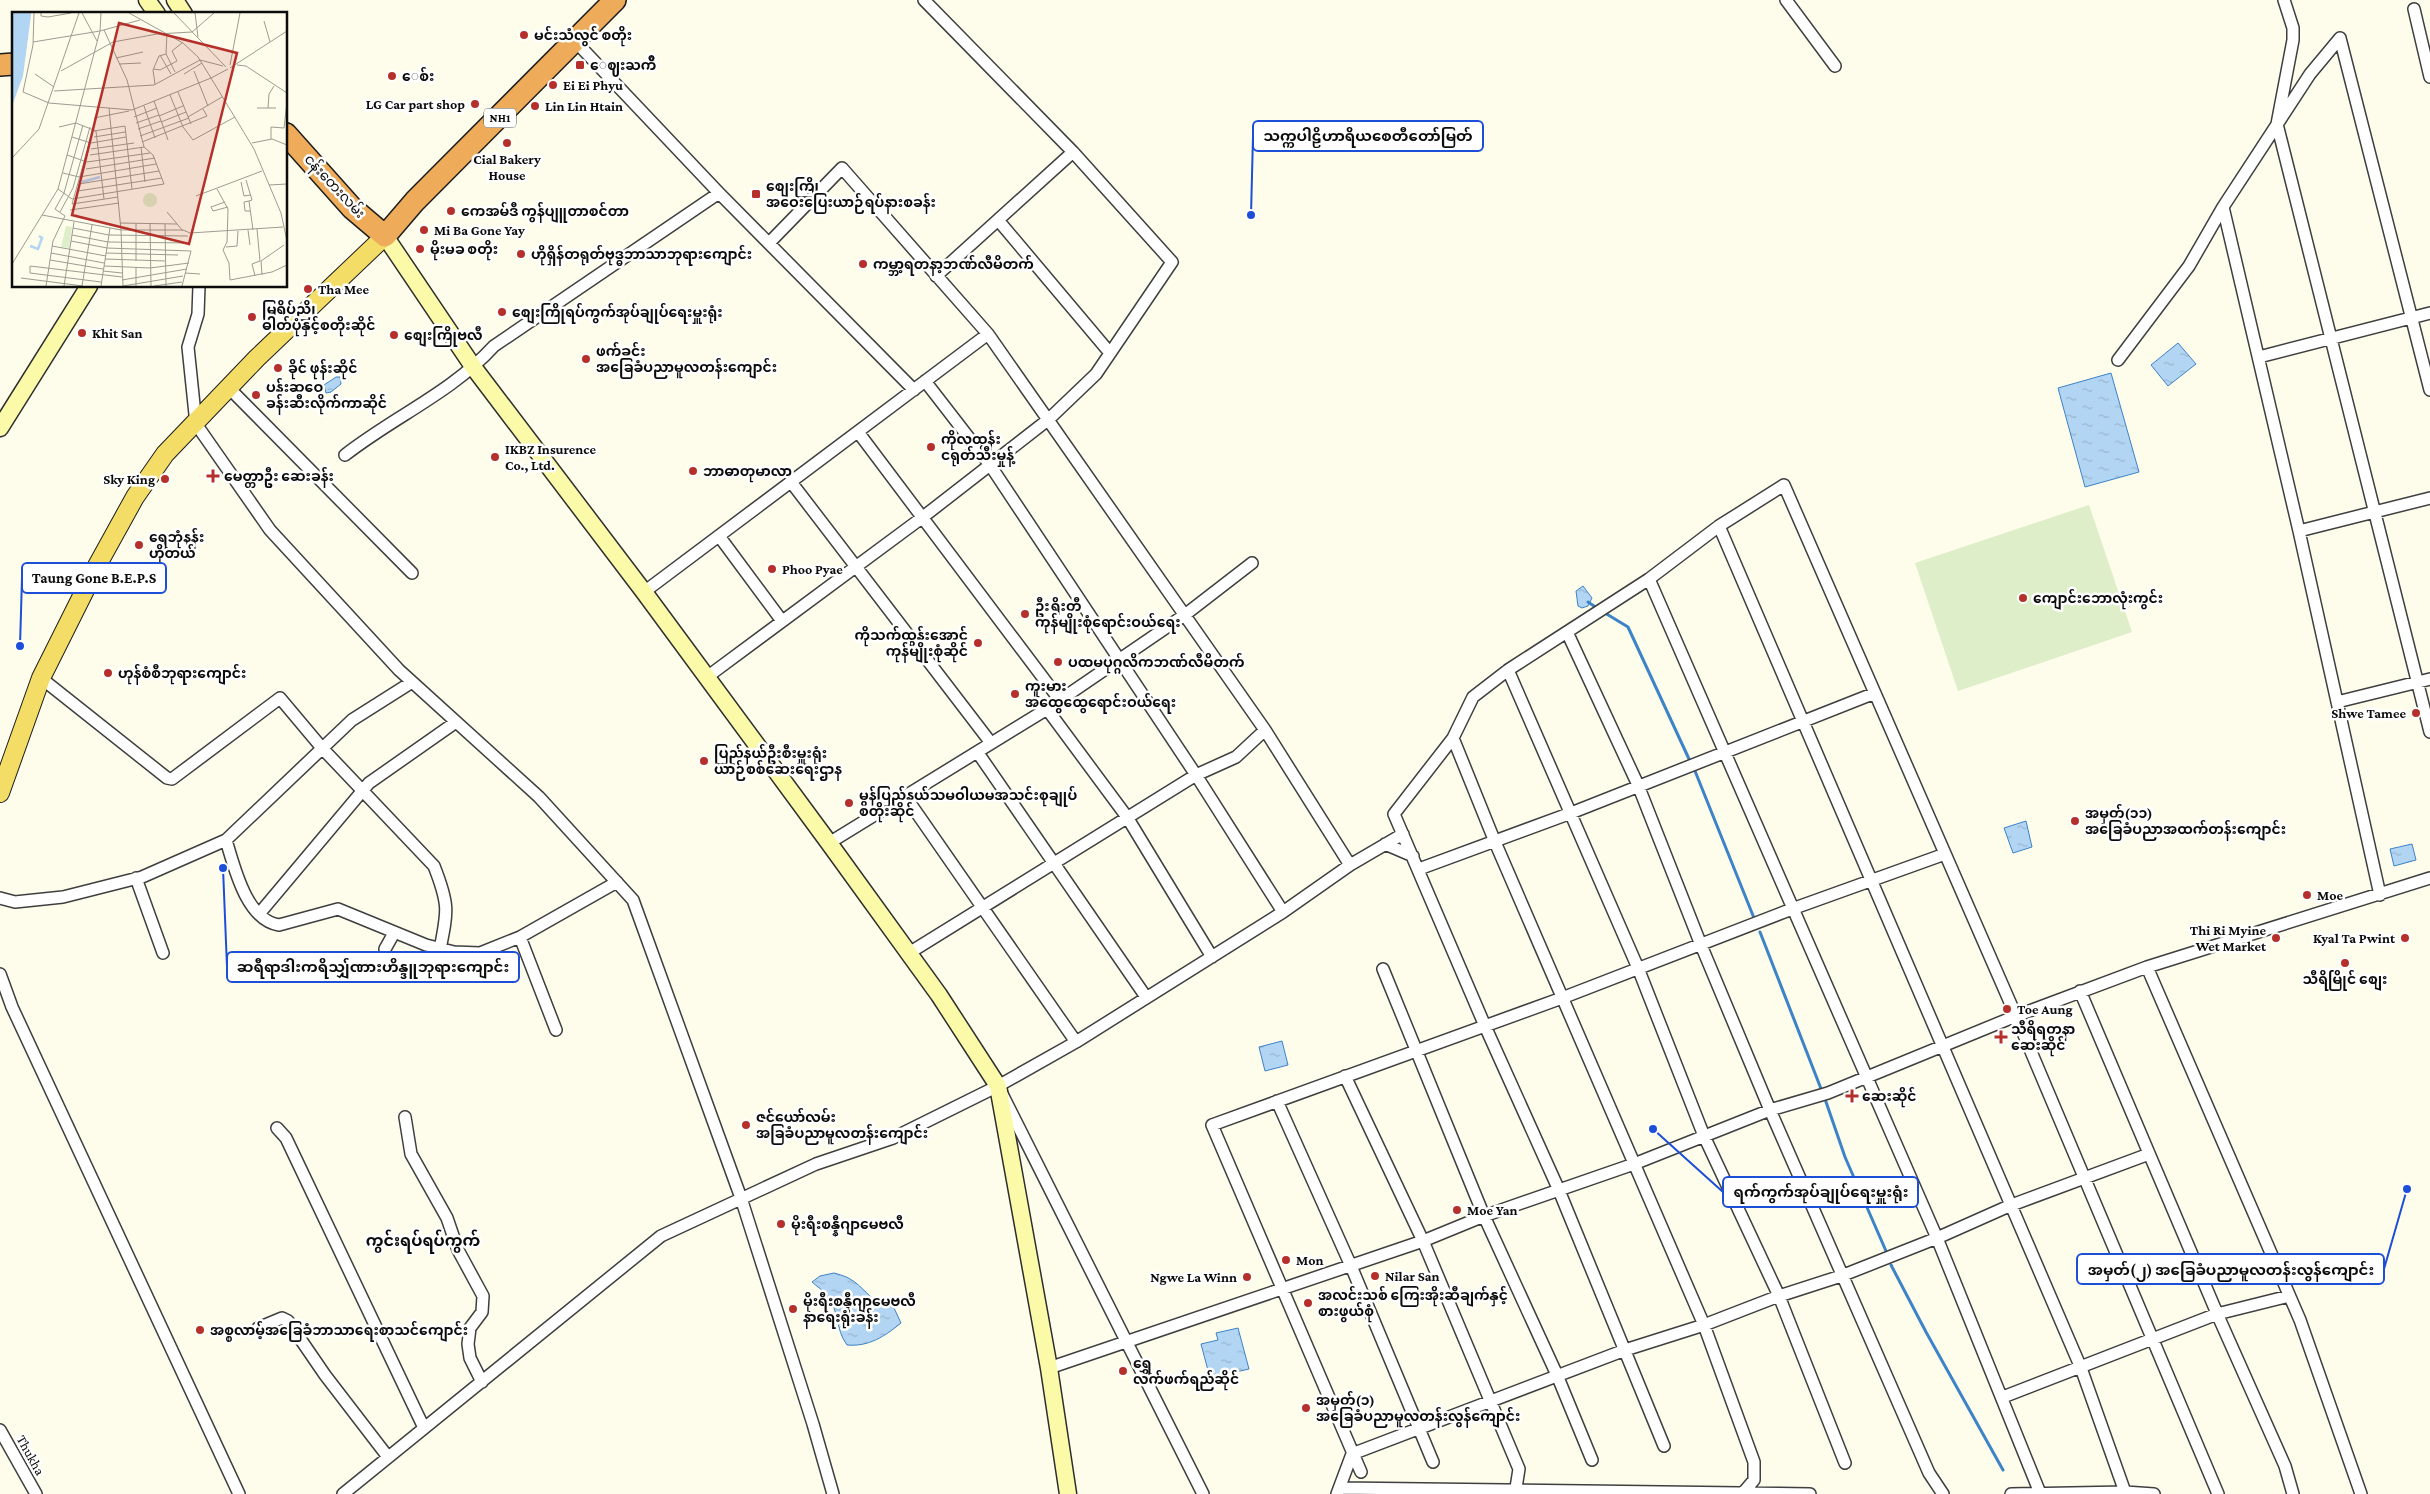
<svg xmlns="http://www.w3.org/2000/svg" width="2430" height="1494" font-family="'Crimson Pro','Noto Sans Myanmar',serif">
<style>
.pitch{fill:#ddeec8}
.water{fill:url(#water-ripples);stroke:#3c83c7}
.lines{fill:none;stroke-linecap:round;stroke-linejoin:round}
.stream{stroke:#3c83c7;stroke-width:3}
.street-casing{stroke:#3f3f3f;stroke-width:14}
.secondary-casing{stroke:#2e2e2e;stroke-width:19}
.primary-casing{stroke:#1d1d1d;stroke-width:20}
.highway-casing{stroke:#1d1d1d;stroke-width:24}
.street{stroke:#fff;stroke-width:11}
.secondary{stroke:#fbfaa9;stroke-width:16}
.primary{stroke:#f3dd67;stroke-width:18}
.highway{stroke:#eeab59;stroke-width:21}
.poi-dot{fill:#b5302a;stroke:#fff;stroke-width:2}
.labels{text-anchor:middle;stroke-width:5;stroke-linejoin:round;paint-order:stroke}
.shield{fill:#fff;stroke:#555;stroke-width:1}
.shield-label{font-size:12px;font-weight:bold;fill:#0c0c0c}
.poi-label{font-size:14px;font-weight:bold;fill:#0c0c0c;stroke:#fff;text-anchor:start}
.street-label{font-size:14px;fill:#0c0c0c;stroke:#fff}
.quarter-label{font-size:16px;font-weight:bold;fill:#0c0c0c;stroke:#fff}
.inset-river{fill:none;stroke:#b2d5f3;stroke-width:2.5}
.inset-road{fill:none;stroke:#9d9c92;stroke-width:1}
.view{fill:#b5302a;fill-opacity:0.15;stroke:#b5302a;stroke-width:2.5}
.inset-edge{fill:none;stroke:#0c0c0c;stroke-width:2.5}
.leader{fill:none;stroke:#1d4ed8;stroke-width:2}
.callout-dot{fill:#1d4ed8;stroke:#fff;stroke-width:2}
.callout{fill:#fff;stroke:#1d4ed8;stroke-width:2}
.callout-label{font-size:15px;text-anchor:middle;font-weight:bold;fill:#0c0c0c}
</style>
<defs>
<pattern id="water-ripples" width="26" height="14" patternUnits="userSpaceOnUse" patternTransform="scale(1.25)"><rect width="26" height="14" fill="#b2d5f3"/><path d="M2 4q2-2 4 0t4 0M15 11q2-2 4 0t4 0" fill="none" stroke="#98b6cf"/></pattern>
</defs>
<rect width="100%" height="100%" fill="#fefceb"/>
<path class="pitch" d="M 2089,505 L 2132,632 L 1958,691 L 1915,563 Z"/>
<path class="water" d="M 2178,343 L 2196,364 L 2168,386 L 2151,365 Z
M 2111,373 L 2139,472 L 2085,487 L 2058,388 Z
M 336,377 L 340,377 L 341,384 L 331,392 L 326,393 L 324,385 Z
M 1583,586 L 1592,598 L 1588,606 L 1582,608 L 1578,606 L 1576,591 Z
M 2026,821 L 2032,847 L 2013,853 L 2004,828 Z
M 2412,844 L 2416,860 L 2394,866 L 2390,849 Z
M 1282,1041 L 1288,1065 L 1265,1071 L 1259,1047 Z
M 834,1273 C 854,1278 857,1284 871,1297 C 877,1302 887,1305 894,1308 L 901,1323 C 885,1336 869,1347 847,1345 C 835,1329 839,1309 827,1295 C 823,1290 816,1286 812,1282 L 820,1276 Z
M 1238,1328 L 1249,1369 L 1210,1378 L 1201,1344 L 1218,1340 L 1216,1333 Z"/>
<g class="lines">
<path class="stream" d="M 1588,602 L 1597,608
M 1605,613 L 1628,627 L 1689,759
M 1695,771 L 1754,918
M 1760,932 L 1825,1099 L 1845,1157 L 1886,1251
M 1891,1265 L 1926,1332 L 2003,1470"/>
<defs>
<path id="street" d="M 1786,0 L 1835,66
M 2284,0 L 2293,28 L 2293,40 L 2277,124 L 2430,732
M 2414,9 L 2430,77
M 2340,38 L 2430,390
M 575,41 L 719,193 L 914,390
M 2223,207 L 2299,531 L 2380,895
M 998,220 L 1110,353
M 769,243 L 842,168 L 988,334 L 1265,730 L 1350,865
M 936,276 L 1073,152
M 199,286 L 198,314 L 188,347 L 196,424 L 270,530 L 399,670 L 539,797 L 633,900 L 741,1198 L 813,1424 L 833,1494
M 2259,357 L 2430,313
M 2118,360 L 2189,266 L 2223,207 L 2310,74 L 2340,38
M 925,381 L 990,465 L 1196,775 L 1283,912
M 229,388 L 412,573
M 858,432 L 1059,699
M 345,455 C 395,416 451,393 494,346 L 719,193
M 791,482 L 991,743
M 1719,526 L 2081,1368 L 2125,1492
M 2299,531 L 2430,498
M 719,536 L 782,621
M 1649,579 L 1937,1238 L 2040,1493
M 644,592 L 988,334
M 1567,632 L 1638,785 L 1701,945 L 1770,1110 L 1929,1473 L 1943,1494
M 1508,670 L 1638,968 L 1704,1136 L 1779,1296 L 1845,1463
M 707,677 L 923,517 L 1049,419 L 1096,374 L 1172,262 L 1073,152 L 924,0
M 41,678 L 167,778 L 172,779 L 280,698 L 322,748 L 434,866 C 449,904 448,910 440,949
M 2337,702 L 2430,679
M 1047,709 L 1127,817 L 1212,957
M 1453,738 L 1495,842 L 1704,1325 L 1754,1462 L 1754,1480 L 1742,1494
M 978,753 L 1146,997
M 905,796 L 1076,1042
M 226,840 C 234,866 246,920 279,925 L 338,909 L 426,945 L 454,952 L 480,953 L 520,937 L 617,882
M 829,843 L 1047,709 L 1186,614 L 1252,563
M 1385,844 L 1413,856
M 1419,869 L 1571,813 L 1875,693
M 136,878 L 163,953
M 0,898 L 15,902 L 63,897 L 142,877 L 226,840 L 352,720 L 412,682
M 259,914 L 369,783 L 456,722
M 520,937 L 556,1030
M 385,949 L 394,933
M 909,953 L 1196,775 L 1236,757 L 1265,730
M 2147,967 L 2300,1320 L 2361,1494
M 1383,969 L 1484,1216 L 1557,1375 L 1592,1460
M 0,974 L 12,1007 L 239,1494
M 2080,991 L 2219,1318 L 2285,1466 L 2293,1494
M 1345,1076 L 1423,1241 L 1519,1469 L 1515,1494
M 1002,1094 L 1203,1494
M 1277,1101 L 1351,1266 L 1433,1462
M 405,1117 L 411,1154 L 447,1218 L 458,1250 L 483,1296 L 482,1312 L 470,1328 L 468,1344 L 470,1358 L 482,1382
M 277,1128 L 286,1138 L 424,1428
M 258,1328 L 282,1318 L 288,1321 L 325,1375 L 388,1457
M 1049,1368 L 1423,1241 L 1484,1216 L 1634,1164 L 1770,1110 L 1828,1093 L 2016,1016 L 2147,967 L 2430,878
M 2003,1397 L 2217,1314 L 2289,1296
M 0,1430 L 36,1494
M 1664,1446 L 1558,1188 L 1485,1026 L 1394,814 L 1453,738 L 1473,697 L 1508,670 L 1649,579 L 1719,526 L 1784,485 L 2016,1016 L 2218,1494
M 1361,1472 L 1212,1125 L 1562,998 L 1792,909 L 1945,854
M 1340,1488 L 1810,1494
M 343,1494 L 661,1236 L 816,1164 L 893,1138 L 998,1086 L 1076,1042 L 1283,912 L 1350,865 L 1403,834
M 1337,1494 L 1352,1454 L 1625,1350 L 1704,1325 L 1779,1296 L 1841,1276 L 1937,1238 L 2009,1206 L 2149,1154
M 2011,1494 L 2125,1492 L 2154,1494"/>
<path id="secondary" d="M 147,0 L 157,14
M 175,0 L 184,14
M 385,236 L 474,368 L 644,592 L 829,843 L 939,995 L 998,1086 L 1049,1368 L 1068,1494
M 0,428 L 89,286"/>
<path id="primary" d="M 0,793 L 41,678 L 98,564 L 135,497 L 165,454 L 257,358 L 385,236"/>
<path id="highway" d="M 0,65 L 14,64
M 286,134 L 352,208 L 385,236 L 415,201 L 615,0"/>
</defs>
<use href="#street" class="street-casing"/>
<use href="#secondary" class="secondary-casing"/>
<use href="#primary" class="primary-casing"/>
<use href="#highway" class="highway-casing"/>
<use href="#street" class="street"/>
<use href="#secondary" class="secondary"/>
<use href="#primary" class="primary"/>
<use href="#highway" class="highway"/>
</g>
<g class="poi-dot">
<circle cx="524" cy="35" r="5"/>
<rect x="575" y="60" width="10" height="10" rx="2.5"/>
<circle cx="392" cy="76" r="5"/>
<circle cx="553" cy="85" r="5"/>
<circle cx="475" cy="104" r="5"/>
<circle cx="535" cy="106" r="5"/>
<circle cx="507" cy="143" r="5"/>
<rect x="751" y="189" width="10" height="10" rx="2.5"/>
<circle cx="451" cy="211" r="5"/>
<circle cx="424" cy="230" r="5"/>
<circle cx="420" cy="249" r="5"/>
<circle cx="521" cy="254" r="5"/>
<circle cx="863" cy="264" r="5"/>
<circle cx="308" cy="289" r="5"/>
<circle cx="502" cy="312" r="5"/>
<circle cx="252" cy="317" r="5"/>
<circle cx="82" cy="333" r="5"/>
<circle cx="394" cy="335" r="5"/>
<circle cx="586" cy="359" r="5"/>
<circle cx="278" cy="368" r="5"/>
<circle cx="256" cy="395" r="5"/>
<circle cx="931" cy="447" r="5"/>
<circle cx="495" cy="457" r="5"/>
<circle cx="693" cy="471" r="5"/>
<path d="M210.5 468.5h5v5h5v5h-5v5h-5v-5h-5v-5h5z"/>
<circle cx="165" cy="479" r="5"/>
<circle cx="139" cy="545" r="5"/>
<circle cx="772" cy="569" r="5"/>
<circle cx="2023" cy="598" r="5"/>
<circle cx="1025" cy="614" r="5"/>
<circle cx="978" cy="643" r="5"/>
<circle cx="1058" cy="662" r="5"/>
<circle cx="108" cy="673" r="5"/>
<circle cx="1015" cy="694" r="5"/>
<circle cx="2416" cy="713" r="5"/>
<circle cx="704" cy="761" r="5"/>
<circle cx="849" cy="803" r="5"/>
<circle cx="2075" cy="821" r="5"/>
<circle cx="2307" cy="895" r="5"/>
<circle cx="2276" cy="938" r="5"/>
<circle cx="2405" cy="938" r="5"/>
<circle cx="2345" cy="963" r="5"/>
<circle cx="2007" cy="1009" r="5"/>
<path d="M1998.5 1029.5h5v5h5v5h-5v5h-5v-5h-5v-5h5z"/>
<path d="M1849.5 1088.5h5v5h5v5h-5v5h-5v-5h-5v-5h5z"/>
<circle cx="746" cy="1125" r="5"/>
<circle cx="1457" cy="1210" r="5"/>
<circle cx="781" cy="1224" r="5"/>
<circle cx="1286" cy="1260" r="5"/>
<circle cx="1375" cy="1276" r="5"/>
<circle cx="1247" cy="1277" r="5"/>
<circle cx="1308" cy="1303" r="5"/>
<circle cx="793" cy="1309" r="5"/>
<circle cx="200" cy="1330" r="5"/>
<circle cx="1123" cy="1371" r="5"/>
<circle cx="1306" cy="1408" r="5"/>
</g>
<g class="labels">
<rect class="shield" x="484" y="108.5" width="32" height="19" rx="4"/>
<g class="shield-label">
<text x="500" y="122">NH1</text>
</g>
<g class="poi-label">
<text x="534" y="40">မင်းသံလွင် စတိုး</text>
<text x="590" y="70">ေဈးႀကိဳ</text>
<text x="402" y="81">ေစ်း</text>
<text x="563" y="90">Ei Ei Phyu</text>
<text x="465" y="109" text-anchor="end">LG Car part shop</text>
<text x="545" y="111">Lin Lin Htain</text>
<text x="507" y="164" text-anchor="middle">Cial Bakery<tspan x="507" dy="16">House</tspan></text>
<text x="766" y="191">စျေးကြို<tspan x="766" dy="16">အဝေးပြေးယာဉ်ရပ်နားစခန်း</tspan></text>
<text x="461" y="216">ကေအမ်ဒီ ကွန်ပျူတာစင်တာ</text>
<text x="434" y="235">Mi Ba Gone Yay</text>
<text x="430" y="254">မိုးမခ စတိုး</text>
<text x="531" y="259">ဟိုရှိန်တရုတ်ဗုဒ္ဓဘာသာဘုရားကျောင်း</text>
<text x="873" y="269">ကမ္ဘာ့ရတနာ့ဘဏ်လီမိတက်</text>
<text x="318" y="294">Tha Mee</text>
<text x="262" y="314">မြရိပ်ညို<tspan x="262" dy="16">ဓါတ်ပုံနှင့်စတိုးဆိုင်</tspan></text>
<text x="512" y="317">စျေးကြိုရပ်ကွက်အုပ်ချုပ်ရေးမှူးရုံး</text>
<text x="92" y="338">Khit San</text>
<text x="404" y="340">စျေးကြိုဗလီ</text>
<text x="596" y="356">ဖက်ခင်း<tspan x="596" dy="16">အခြေခံပညာမူလတန်းကျောင်း</tspan></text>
<text x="288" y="373">ခိုင် ဖုန်းဆိုင်</text>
<text x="266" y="392">ပန်းဆုဝေ<tspan x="266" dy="16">ခန်းဆီးလိုက်ကာဆိုင်</tspan></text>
<text x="941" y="444">ကိုလှထွန်း<tspan x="941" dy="16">ငရုတ်သီးမှုန့်</tspan></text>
<text x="505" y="454">IKBZ Insurence<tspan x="505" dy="16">Co., Ltd.</tspan></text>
<text x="703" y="476">ဘာဓာတုမာလာ</text>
<text x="224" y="481">မေတ္တာဦး ဆေးခန်း</text>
<text x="155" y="484" text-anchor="end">Sky King</text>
<text x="149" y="542">ရွှေဘုံနန်း<tspan x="149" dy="16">ဟိုတယ်</tspan></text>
<text x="782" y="574">Phoo Pyae</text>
<text x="2033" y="603">ကျောင်းဘောလုံးကွင်း</text>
<text x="1035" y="611">ဦးရှိုးတီ<tspan x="1035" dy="16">ကုန်မျိုးစုံရောင်းဝယ်ရေး</tspan></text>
<text x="968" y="640" text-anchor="end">ကိုသက်ထွန်းအောင်<tspan x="968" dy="16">ကုန်မျိုးစုံဆိုင်</tspan></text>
<text x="1068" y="667">ပထမပုဂ္ဂလိကဘဏ်လီမိတက်</text>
<text x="118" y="678">ဟုန်စံစီဘုရားကျောင်း</text>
<text x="1025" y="691">ကူးမား<tspan x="1025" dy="16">အထွေထွေရောင်းဝယ်ရေး</tspan></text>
<text x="2406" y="718" text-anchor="end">Shwe Tamee</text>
<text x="714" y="758">ပြည်နယ်ဦးစီးမှူးရုံး<tspan x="714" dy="16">ယာဉ်စစ်ဆေးရေးဌာန</tspan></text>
<text x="859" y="800">မွန်ပြည်နယ်သမဝါယမအသင်းစုချုပ်<tspan x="859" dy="16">စတိုးဆိုင်</tspan></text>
<text x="2085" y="818">အမှတ်(၁၁)<tspan x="2085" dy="16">အခြေခံပညာအထက်တန်းကျောင်း</tspan></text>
<text x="2317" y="900">Moe</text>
<text x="2266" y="935" text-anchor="end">Thi Ri Myine<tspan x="2266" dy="16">Wet Market</tspan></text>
<text x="2395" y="943" text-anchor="end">Kyal Ta Pwint</text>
<text x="2345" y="984" text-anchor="middle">သီရိမြိုင် စျေး</text>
<text x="2017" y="1014">Toe Aung</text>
<text x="2011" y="1034">သီရိရတနာ<tspan x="2011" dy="16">ဆေးဆိုင်</tspan></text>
<text x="1862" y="1101">ဆေးဆိုင်</text>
<text x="756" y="1122">ဇင်ယော်လမ်း<tspan x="756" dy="16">အခြခံပညာမူလတန်းကျောင်း</tspan></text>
<text x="1467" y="1215">Moe Yan</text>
<text x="791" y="1229">မိုးရီးစန္နီဂျာမေဗလီ</text>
<text x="1296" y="1265">Mon</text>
<text x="1385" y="1281">Nilar San</text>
<text x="1237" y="1282" text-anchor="end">Ngwe La Winn</text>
<text x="1318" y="1300">အလင်းသစ် ကြေးအိုးဆီချက်နှင့်<tspan x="1318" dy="16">စားဖွယ်စုံ</tspan></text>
<text x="803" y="1306">မိုးရီးစန္နီဂျာမေဗလီ<tspan x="803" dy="16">နာရေးရုံးခန်း</tspan></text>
<text x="210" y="1335">အစ္စလာမ့်အခြေခံဘာသာရေးစာသင်ကျောင်း</text>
<text x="1133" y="1368">ရွှေ<tspan x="1133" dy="16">လက်ဖက်ရည်ဆိုင်</tspan></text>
<text x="1316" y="1405">အမှတ်(၁)<tspan x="1316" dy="16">အခြေခံပညာမူလတန်းလွန်ကျောင်း</tspan></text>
</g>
<g class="street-label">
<text transform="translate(335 186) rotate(47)" y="5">ငန်းတေးလမ်း</text>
<text transform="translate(31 1455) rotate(61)" y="5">Thukha</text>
</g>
<g class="quarter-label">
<text x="423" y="1246">ကွင်းရပ်ရပ်ကွက်</text>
</g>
</g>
<g transform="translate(12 12)">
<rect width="275" height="275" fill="#fefceb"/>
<path d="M131 188a7 7 0 1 1 14 0a7 7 0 1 1-14 0ZM 54,214 L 60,215 L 57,236 L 49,235 Z" fill="#ddeec8"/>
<path d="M 0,1 L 19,1 L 19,3 L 11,64 L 0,94 Z" fill="#b2d5f3"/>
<path class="inset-river" d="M 70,170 L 88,165M 18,234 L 26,237 L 30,226 L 27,224"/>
<path class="inset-road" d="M 22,1 L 21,33 L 11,80 L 37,91 L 120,98 L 199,66 L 186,45 L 171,31 L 117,1M 29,1 L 29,4 L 36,5 L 59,1M 70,1 L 85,29M 162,1 L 214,55M 183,1 L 186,25M 252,9 L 258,30M 155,21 L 154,42 L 163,60M 21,30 L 88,19 L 128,8M 148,43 L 159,62M 104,46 L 131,40M 107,52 L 129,51M 218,53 L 228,1M 225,53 L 234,54 L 275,81M 218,56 L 275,19M 142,57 L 148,58 L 165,49 L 160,39 L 170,31M 216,57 L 199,66 L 242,137 L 269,201 L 275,229M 49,59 L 101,30 L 145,22 L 180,20 L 202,1M 182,59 L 196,94M 23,62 L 42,75M 172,62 L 190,51M 143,72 L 141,58 L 147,44 L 154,42M 42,79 L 142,73 L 188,48 L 211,54M 166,80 L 179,112M 158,83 L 171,115 L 181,128 L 223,105M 142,89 L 156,128M 132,94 L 143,126M 97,96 L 109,218 L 111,274M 245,96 L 264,96M 256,96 L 257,82 L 262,74M 147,104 L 171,94M 122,105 L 145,96M 176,105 L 210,85M 82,106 L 117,99M 149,110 L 174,100M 124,111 L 147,103M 47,115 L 64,111 L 84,119 L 92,187M 126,117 L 149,109M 82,119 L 113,114 L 120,177M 128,124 L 177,106M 60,125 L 79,131 L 114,125M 82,125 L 113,120M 259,127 L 259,115 L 272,116 L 275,90M 130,130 L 195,104 L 191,97M 240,131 L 260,127 L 275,133M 129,135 L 133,170M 79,137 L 122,131M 55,143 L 75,150 L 138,141M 78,143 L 132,135M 0,146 L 27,117 L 67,1M 74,157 L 143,146M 51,161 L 67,165 L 144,152M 234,168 L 240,188 L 237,189 L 241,218M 229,170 L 232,184 L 239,183M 67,172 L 147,159M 257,173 L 275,172M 46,177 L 60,187 L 152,172 L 141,143 L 132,135 L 115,68 L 92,18M 205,177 L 216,197 L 215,230 L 211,238 L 217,251 L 218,268 L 260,260 L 275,253M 66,179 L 150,166M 184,184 L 250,159M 237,189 L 232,190 L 233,199 L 238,199M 213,190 L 199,195 L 201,199 L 216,195M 60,192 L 81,118M 60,192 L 106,185M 58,198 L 107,191M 48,200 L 61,176 L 78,115M 155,200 L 171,219M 30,203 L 109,218 L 171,218 L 178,221 L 271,215M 108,211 L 165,212M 124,211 L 124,249M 138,211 L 139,274M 153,212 L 154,274M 61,216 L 97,223 L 176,224M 236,218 L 238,233M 60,223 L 96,230 L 177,231M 59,229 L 95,236M 40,234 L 94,244M 214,235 L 225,234 L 226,219M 95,236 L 179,239 L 170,274M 39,241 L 92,251M 94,241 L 166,243M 93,247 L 153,249M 38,248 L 91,257M 0,252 L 46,177 L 88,19 L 89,1M 92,254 L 138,256 L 177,251M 124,255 L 124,274M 91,259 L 110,261M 173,261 L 188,262M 250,263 L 249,249 L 272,233M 243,264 L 240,252 L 248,249 L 245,217M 9,266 L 71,274M 110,268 L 175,257M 89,270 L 18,261 L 18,254 L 110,265M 34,274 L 41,229 L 53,204 L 43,197 L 52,181 L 71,113M 52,274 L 62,210M 70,274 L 80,213M 89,274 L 98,216M 111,274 L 171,264M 142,274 L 170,270"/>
<path class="view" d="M 107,11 L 225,41 L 177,232 L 60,203 Z"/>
<rect width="275" height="275" class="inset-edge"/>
</g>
<path class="leader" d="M1251 215L1253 136M20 646L22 578M223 868L227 967M1653 1129L1723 1192M2407 1189L2384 1269"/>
<g class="callout-dot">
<circle cx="1251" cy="215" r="5"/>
<circle cx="20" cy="646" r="5"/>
<circle cx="223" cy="868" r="5"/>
<circle cx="1653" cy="1129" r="5"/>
<circle cx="2407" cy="1189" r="5"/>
</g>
<g class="callout">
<rect x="1253" y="121" width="230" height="30" rx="5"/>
<rect x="22" y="563" width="144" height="30" rx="5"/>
<rect x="227" y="952" width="292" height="30" rx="5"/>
<rect x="1723" y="1177" width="195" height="30" rx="5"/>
<rect x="2077" y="1254" width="307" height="30" rx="5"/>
</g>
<g class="callout-label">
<text x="1368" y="141">သက္ကပါဠိဟာရိယစေတီတော်မြတ်</text>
<text x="94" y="583">Taung Gone B.E.P.S</text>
<text x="373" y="972">ဆရီရာဒါးကရိသျှ်ဏားဟိန္ဒူဘုရားကျောင်း</text>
<text x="1821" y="1197">ရက်ကွက်အုပ်ချုပ်ရေးမှူးရုံး</text>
<text x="2231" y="1275">အမှတ်(၂) အခြေခံပညာမူလတန်းလွန်ကျောင်း</text>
</g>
</svg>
